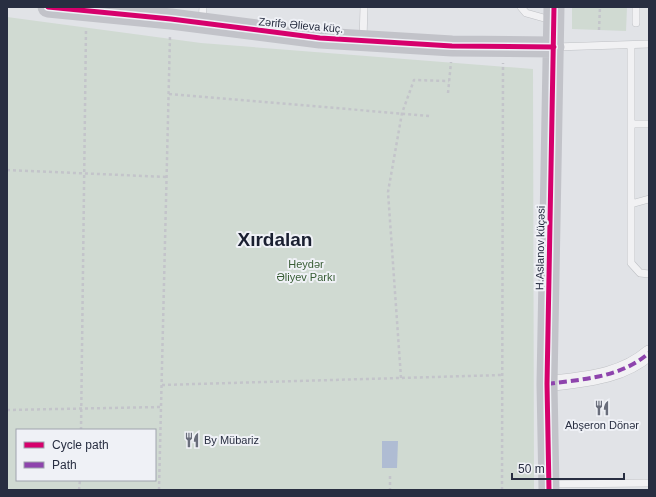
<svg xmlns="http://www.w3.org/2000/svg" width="656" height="497" font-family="Arial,sans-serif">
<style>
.green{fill:#d0dad2;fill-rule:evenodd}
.water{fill:#afbcd3}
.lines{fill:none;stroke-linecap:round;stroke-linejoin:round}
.lane-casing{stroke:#bfc1c5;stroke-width:8}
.street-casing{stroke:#bfc1c5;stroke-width:16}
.path{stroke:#c3c4ca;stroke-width:2.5;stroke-dasharray:3 3;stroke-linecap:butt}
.lane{stroke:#f1f1f3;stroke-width:7}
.street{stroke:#f1f1f3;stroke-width:15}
.secondary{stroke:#c2c3c9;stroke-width:21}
.quiet{stroke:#8e44ad;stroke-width:4;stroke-dasharray:8 4;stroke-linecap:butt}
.cycleway-casing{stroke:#eff1f6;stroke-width:8}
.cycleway{stroke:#d6006c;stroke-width:5}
.labels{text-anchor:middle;stroke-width:4;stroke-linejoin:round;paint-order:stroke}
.street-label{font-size:11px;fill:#282e41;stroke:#eff1f6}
.park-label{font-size:11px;fill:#385d35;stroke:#eff1f6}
.poi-label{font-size:11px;fill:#282e41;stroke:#eff1f6}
.town-label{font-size:19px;font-weight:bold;fill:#1a1f31;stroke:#eff1f6}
</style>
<rect width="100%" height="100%" fill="#e1e3e7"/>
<path class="green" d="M 572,7 L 627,7 L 626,31 L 572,29 Z
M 7,17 L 201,43 L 533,69 L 534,490 L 7,490 ZM 17,430 L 155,430 L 155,480 L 17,480 Z"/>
<path class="water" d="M 382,441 L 398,441 L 397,468 L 382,468 Z"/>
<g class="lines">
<defs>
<path id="lane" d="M 521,7 L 526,13 L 551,20
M 202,22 L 203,7
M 636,23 L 636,7
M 363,40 L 364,7
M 631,45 L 631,263 L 640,273 L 649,274
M 555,47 L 649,44
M 631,124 L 649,124
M 631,204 L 649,199
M 551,484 L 649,483"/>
<path id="street" d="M 547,384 C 583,379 620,378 649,353"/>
</defs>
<use href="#lane" class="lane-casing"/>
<use href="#street" class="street-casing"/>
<path class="path" d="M 599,30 L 600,7
M 448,93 L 451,62
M 169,94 L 430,116
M 7,170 L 167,177
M 401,378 L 388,192 L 402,113 L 414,80 L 449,81
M 162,385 L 502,375
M 7,410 L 161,407
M 81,430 L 86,29
M 390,476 L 390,490
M 79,490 L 80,480
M 159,490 L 170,36
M 502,490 L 503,63"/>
<use href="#lane" class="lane"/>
<use href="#street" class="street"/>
<path class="secondary" d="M 48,7 L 171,19 L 320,38 L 452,46 L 554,47
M 549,490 L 547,384 L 554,7"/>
<path class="quiet" d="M 547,384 C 583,379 620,378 649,353"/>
<defs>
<path id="cycleway" d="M 48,7 L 171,19 L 320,38 L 452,46 L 554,47
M 549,490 L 547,384 L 554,7"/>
</defs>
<use href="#cycleway" class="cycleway-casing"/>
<use href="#cycleway" class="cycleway"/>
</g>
<defs>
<symbol id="restaurant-bare" viewBox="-9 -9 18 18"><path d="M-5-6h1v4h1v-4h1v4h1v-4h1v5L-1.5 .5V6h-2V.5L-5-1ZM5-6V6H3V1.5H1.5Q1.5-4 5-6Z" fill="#696d7b" stroke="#eff1f6" stroke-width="2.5" paint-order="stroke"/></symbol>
</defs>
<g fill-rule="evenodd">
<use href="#restaurant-bare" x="591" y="397" width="22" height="22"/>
<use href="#restaurant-bare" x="181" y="429" width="22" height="22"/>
</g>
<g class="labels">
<g class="street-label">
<text transform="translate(301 25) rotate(5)" y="4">Zərifə Əlieva küç.</text>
<text transform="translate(540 248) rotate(-89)" y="4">H.Aslanov küçəsi</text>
</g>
<g class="park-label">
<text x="306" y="268">Heydər<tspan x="306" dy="13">Əliyev Parkı</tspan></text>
</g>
<g class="poi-label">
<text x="602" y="429">Abşeron Dönər</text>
<text x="204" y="444" text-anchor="start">By Mübariz</text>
</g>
<g class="town-label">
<text x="275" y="246">Xırdalan</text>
</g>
</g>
<rect width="656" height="497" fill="none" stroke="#282e41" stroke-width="16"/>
<rect x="16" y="429" width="140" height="52" fill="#eff1f6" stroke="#9fa3ae"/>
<rect x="24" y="442" width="20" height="6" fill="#d6006c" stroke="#9fa3ae"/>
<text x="52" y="449" font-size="12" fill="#282e41">Cycle path</text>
<rect x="24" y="462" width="20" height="6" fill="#8e44ad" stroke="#9fa3ae"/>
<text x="52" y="469" font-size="12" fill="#282e41">Path</text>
<path d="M512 473v6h112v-6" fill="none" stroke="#282e41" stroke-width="2"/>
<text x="518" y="473" font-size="12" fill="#282e41" stroke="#eff1f6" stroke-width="3" paint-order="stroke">50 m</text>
</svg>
